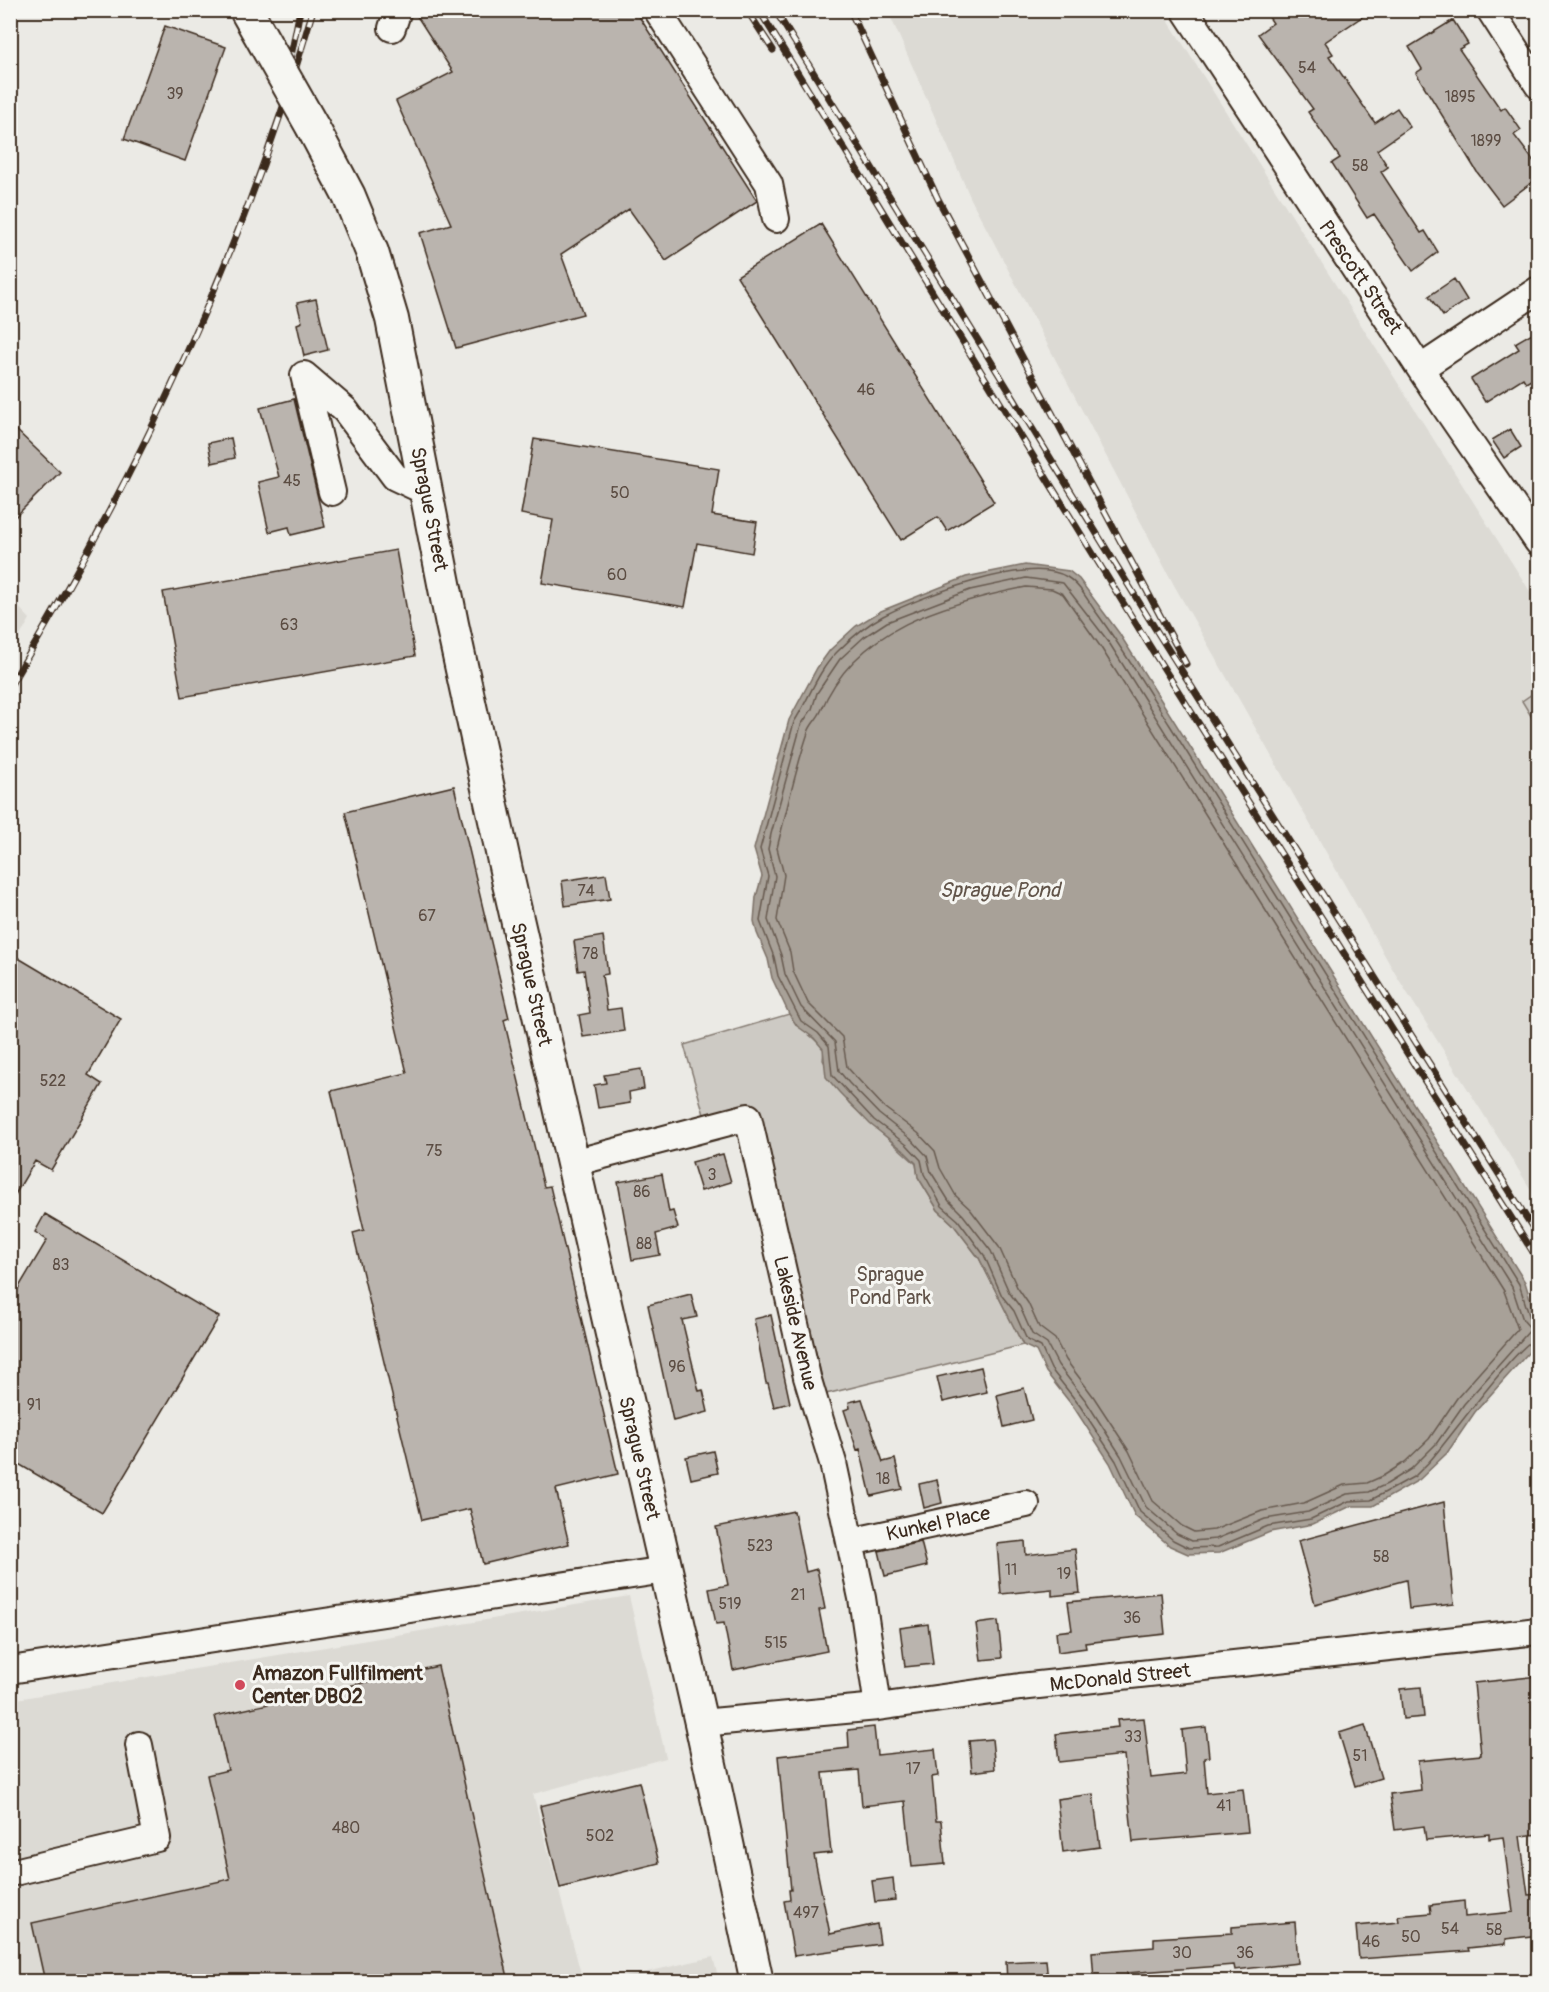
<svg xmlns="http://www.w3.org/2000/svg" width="1549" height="1992" font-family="Pangolin,sans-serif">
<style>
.built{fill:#dcdad4}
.green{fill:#cdcac4;stroke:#847a71;stroke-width:1.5}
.water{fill:#a8a198;stroke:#7c7167;stroke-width:1.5}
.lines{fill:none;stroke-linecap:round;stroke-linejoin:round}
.shore{stroke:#675a4f;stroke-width:1.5}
.building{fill:#bab4ae;stroke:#3b2a1e;stroke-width:1.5}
.minor-casing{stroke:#3b2a1e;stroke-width:30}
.major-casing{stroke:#3b2a1e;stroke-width:36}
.minor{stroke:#f6f6f2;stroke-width:26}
.major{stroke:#f6f6f2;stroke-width:32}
.rail-casing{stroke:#3b2a1e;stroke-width:7}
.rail{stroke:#f6f6f2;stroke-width:4.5;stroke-dasharray:14;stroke-linecap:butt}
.major-bridge-casing{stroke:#3b2a1e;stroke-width:36;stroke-linecap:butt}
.major-bridge{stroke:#f6f6f2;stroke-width:32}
.poi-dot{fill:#d1495b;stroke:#f6f6f2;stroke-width:2}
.labels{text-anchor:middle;stroke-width:6;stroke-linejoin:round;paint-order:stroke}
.number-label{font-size:16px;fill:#5b4c42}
.street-label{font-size:20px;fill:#3b2a1e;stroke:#f6f6f2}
.park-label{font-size:20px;fill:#605248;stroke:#f6f6f2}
.poi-label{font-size:20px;font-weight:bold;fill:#3b2a1e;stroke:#f6f6f2;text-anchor:start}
.water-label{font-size:21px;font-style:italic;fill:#615449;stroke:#f6f6f2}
</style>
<rect width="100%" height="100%" fill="#ebeae5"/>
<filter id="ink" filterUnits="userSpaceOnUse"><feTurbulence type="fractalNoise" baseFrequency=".0167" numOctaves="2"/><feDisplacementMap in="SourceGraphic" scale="12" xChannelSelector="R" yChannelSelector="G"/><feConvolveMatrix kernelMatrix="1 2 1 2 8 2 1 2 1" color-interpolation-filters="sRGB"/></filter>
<g filter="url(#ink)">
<path class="built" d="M 888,11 L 1162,11 L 1538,604 L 1538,1201 L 1396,975 L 1174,585 L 971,199 Z
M 11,599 L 30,619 L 11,651 Z
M 629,1596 L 666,1758 L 533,1794 L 583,1981 L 11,1982 L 11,1700 Z
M 713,1957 L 719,1981 L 607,1981 Z"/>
<path class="green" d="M 1538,690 L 1538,718 L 1534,721 L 1522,701 Z
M 789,1014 C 799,1028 813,1036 824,1049 L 823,1060 L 849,1103 L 916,1164 L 918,1177 L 938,1210 L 953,1224 L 979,1258 L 1023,1345 L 826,1394 L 755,1106 L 705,1118 L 684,1045 Z"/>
<path class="water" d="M 1025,565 L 1069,571 L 1079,579 L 1119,633 L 1525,1282 L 1538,1325 L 1538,1342 L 1475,1412 L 1447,1453 L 1419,1480 L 1373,1506 L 1351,1506 L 1313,1524 L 1270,1532 L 1219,1553 L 1188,1554 L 1170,1546 L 1135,1516 L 1110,1463 L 1075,1409 L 1046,1372 L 1036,1351 L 1023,1345 L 979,1258 L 953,1224 L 938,1210 L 918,1177 L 916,1163 L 903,1150 L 870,1124 L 839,1092 L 826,1077 L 823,1049 L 814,1038 L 797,1026 L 789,1014 L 772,978 L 768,959 L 757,933 L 754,921 L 756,897 L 762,876 L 754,849 L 789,720 L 817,668 L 830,650 L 856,626 L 881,611 L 966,577 Z"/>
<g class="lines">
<path class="shore" d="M 1026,578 L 1063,583 L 1108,641 L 1512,1287 L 1523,1320 L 1531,1329 L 1464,1404 L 1436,1444 L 1411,1469 L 1387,1484 L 1369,1492 L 1347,1494 L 1308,1512 L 1265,1519 L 1216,1539 L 1192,1541 L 1177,1534 L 1146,1507 L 1121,1456 L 1086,1401 L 1058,1365 L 1047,1344 L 1032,1334 L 1020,1307 L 1009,1292 L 991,1251 L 963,1215 L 949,1201 L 931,1172 L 927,1156 L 912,1140 L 879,1114 L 849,1083 L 839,1071 L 835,1042 L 801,1007 L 785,974 L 781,955 L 768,920 L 775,876 L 768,849 L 771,834 L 801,725 L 812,709 L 817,693 L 840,659 L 864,637 L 887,622 L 970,590 Z
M 1026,587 L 1052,589 L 1063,594 L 1100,646 L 1504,1291 L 1518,1329 L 1457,1398 L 1429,1439 L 1405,1462 L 1383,1476 L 1367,1483 L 1344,1485 L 1304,1503 L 1262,1511 L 1214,1530 L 1194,1532 L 1182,1526 L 1153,1501 L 1129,1451 L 1093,1396 L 1066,1360 L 1055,1339 L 1039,1327 L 1028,1303 L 1017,1287 L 999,1247 L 970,1209 L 956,1196 L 940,1168 L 935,1151 L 918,1133 L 885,1108 L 856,1077 L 847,1067 L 842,1037 L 808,1003 L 793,971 L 790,952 L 777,920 L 784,875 L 777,848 L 780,836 C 789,801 797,764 809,730 C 812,723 818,718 821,711 C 855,628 945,603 1026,587 Z
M 1538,1321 L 1530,1318 L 1519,1284 L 1171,727 C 1147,689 1123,649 1096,612 C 1088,601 1080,585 1067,577 C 1030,554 920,597 883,616 C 866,625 851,638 837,652 C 817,672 809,699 794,722 L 760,849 L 768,876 L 760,921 L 774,957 L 778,976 L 801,1021 L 818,1033 L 829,1046 L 832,1075 L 874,1120 L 907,1145 L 921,1160 L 924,1174 L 942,1206 L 958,1220 L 984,1255 L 1002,1296 L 1014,1311 L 1027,1340 L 1041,1347 L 1051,1369 L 1080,1406 L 1116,1461 L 1140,1512 L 1173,1540 L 1189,1548 L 1218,1547 L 1268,1526 L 1311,1519 L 1349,1501 L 1371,1500 L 1415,1476 L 1428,1463 C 1446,1444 1520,1340 1538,1338"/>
</g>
<path class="building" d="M 413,10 L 635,10 L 757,201 L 666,261 L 629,209 L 561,254 L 583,314 L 456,348 L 420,233 L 451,224 L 396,101 L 453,72 Z
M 1264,10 L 1372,10 L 1325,42 L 1333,54 L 1329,56 L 1375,123 L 1397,108 L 1410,127 L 1377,150 L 1388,167 L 1381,172 L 1421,233 L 1425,231 L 1438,252 L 1413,271 L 1374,214 L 1367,218 L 1332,163 L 1340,158 L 1308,112 L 1313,109 L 1258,34 L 1273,23 Z
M 1453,20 L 1468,44 L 1459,49 L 1501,110 L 1505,107 L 1521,130 L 1514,135 L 1539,168 L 1539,177 L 1502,205 L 1477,172 L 1416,73 L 1422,69 L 1409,47 Z
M 165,26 L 226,47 L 185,161 L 124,139 Z
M 821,224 L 994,502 L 947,531 L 938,517 L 901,540 L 737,276 Z
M 1454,279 L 1467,300 L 1443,316 L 1429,296 Z
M 316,299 L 328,350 L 304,356 L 297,324 L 302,322 L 297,303 Z
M 1539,329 L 1539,381 L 1536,377 L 1526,383 L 1523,378 L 1485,402 L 1471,379 L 1519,349 L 1515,343 Z
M 294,399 L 325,527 L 291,535 L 289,527 L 269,532 L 258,482 L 279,477 L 260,408 Z
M 10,424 L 60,472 L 10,522 Z
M 1510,429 L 1521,447 L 1504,458 L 1492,440 Z
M 231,438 L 235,458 L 212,463 L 208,443 Z
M 534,439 L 719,469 L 712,515 L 757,522 L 752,553 L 697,543 L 685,607 L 542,583 L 553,520 L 521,514 Z
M 396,550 L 415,656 L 182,697 L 163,592 Z
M 454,786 L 509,1018 L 504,1020 L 544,1187 L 550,1186 L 618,1474 L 556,1489 L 569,1544 L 483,1564 L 470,1509 L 422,1520 L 353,1233 L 364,1230 L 331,1091 L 407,1073 L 345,812 Z
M 606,874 L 610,899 L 565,906 L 562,881 Z
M 603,936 L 608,974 L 602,975 L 607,1010 L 621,1008 L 624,1031 L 583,1037 L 579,1015 L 590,1013 L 584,970 L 578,971 L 574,941 Z
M 10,953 L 121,1019 L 88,1075 L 102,1084 L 51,1170 L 35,1161 L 10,1203 Z
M 641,1069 L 644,1089 L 629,1092 L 630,1103 L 598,1108 L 594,1085 L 606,1083 L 604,1075 Z
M 723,1154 L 731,1182 L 701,1191 L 692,1162 Z
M 662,1174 L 669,1212 L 673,1211 L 678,1228 L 656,1234 L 660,1255 L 632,1260 L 618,1182 Z
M 45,1214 L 219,1317 L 102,1513 L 10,1459 L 10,1302 L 47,1240 L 35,1232 Z
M 691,1294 L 697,1317 L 682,1320 L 699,1391 L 703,1390 L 708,1412 L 673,1421 L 648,1305 Z
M 771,1315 L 790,1403 L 774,1407 L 768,1383 L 766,1383 L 754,1319 Z
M 981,1367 L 987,1392 L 943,1402 L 937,1377 Z
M 1024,1388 L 1032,1420 L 1004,1427 L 997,1395 Z
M 862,1399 L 883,1462 L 895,1459 L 902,1489 L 871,1496 L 860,1449 L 857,1450 L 844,1410 L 850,1408 L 849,1402 Z
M 713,1451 L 718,1473 L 691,1479 L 686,1457 Z
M 937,1480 L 942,1503 L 924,1508 L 919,1484 Z
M 1444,1502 L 1454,1604 L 1409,1609 L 1406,1580 L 1315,1604 L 1298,1541 Z
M 794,1511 L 806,1572 L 817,1569 L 825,1609 L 819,1610 L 827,1651 L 733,1670 L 724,1623 L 716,1624 L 709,1589 L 728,1585 L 716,1527 Z
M 1025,1541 L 1026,1555 L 1075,1549 L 1080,1593 L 1052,1596 L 1052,1589 L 1001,1594 L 997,1544 Z
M 921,1542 L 927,1566 L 885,1576 L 879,1551 Z
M 1161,1593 L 1165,1634 L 1085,1643 L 1086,1648 L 1058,1652 L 1056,1632 L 1072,1630 L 1068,1602 Z
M 998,1621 L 1002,1658 L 981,1660 L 976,1624 Z
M 928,1624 L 933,1664 L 905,1667 L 900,1628 Z
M 438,1666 L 509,1982 L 45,1982 L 32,1923 L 230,1879 L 207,1775 L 228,1770 L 215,1716 Z
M 1539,1676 L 1539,1706 L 1533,1706 L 1539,1767 L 1539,1834 L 1520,1836 L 1528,1895 L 1539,1894 L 1539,1935 L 1506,1939 L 1506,1944 L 1468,1948 L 1469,1951 L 1359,1959 L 1356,1926 L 1399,1922 L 1398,1916 L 1431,1913 L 1430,1905 L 1464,1901 L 1465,1917 L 1513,1912 L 1503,1837 L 1489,1839 L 1489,1834 L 1426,1840 L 1424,1826 L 1395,1830 L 1390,1794 L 1421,1790 L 1418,1761 L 1481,1755 L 1474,1683 Z
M 1421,1687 L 1424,1717 L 1403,1719 L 1400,1689 Z
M 1144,1718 L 1151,1778 L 1186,1774 L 1182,1730 L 1206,1727 L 1209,1757 L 1204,1758 L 1207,1793 L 1243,1789 L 1248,1832 L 1133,1842 L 1124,1755 L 1059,1762 L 1056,1734 L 1118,1727 L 1117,1720 Z
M 1365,1725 L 1381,1778 L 1355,1786 L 1339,1733 Z
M 874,1727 L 877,1755 L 935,1749 L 938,1776 L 932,1777 L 936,1821 L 941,1821 L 945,1864 L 912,1867 L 905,1801 L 862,1806 L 859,1770 L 823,1773 L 831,1853 L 814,1855 L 830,1934 L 877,1924 L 880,1944 L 794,1956 L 784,1901 L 790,1900 L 789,1890 L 791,1890 L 778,1756 L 849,1748 L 848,1730 Z
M 992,1739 L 995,1769 L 972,1772 L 969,1741 Z
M 639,1782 L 659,1863 L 560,1888 L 540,1806 Z
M 1093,1794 L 1100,1847 L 1063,1852 L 1057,1799 Z
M 893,1878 L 895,1900 L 875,1902 L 872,1881 Z
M 1295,1922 L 1298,1963 L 1235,1970 L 1234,1965 L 1127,1973 L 1128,1978 L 1094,1980 L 1092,1952 L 1154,1947 L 1154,1938 L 1232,1933 L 1232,1927 Z
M 1046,1960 L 1048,1982 L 1007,1982 L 1006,1962 Z"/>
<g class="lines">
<defs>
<path id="minor" d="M 657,10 L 769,184 L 776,219
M 1185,10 L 1448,411 L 1538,542
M 1490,10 L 1538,85
M 392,28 L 398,10
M 1421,368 L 1538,290
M 332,492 L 304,375 L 345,410 L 395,477 L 427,492
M 573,1163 L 748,1117 L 807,1377 L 833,1463 L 862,1598 L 878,1707
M 850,1542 L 1026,1504
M 10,1670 L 665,1570
M 701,1723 L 878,1707 L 1020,1687 L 1538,1631
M 10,1873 L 157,1838 L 139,1745"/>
<path id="major" d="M 313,128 L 349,196 L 372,252 L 392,319 L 452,624 L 507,875 L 701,1723 L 757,1982"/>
</defs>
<use href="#minor" class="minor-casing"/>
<use href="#major" class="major-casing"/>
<use href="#minor" class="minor"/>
<use href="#major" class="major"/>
<defs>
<path id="rail" d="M 747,10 L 773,50
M 759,10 L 1149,645 L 1538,1260
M 775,10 L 1161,638 L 1538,1236
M 850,10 L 938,199 L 1186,664
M 289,66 L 300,10
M 10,686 C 140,472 244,251 313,10"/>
</defs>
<use href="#rail" class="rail-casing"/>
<use href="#rail" class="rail"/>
<defs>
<path id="major-bridge" d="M 246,10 L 313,128"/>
</defs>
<use href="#major-bridge" class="major-bridge-casing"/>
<use href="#major-bridge" class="major-bridge"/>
</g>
</g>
<circle class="poi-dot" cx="240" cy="1685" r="6"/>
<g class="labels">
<g class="number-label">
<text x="1307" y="73">54</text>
<text x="175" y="99">39</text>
<text x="1460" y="102">1895</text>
<text x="1486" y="146">1899</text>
<text x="1360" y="171">58</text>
<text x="866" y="395">46</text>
<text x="292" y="486">45</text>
<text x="620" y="498">50</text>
<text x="617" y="580">60</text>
<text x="289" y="630">63</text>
<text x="586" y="896">74</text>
<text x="427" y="921">67</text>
<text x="590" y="959">78</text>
<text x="53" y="1086">522</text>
<text x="434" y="1156">75</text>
<text x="712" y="1180">3</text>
<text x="642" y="1197">86</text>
<text x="644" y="1249">88</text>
<text x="61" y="1270">83</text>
<text x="677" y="1372">96</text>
<text x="34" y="1410">91</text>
<text x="883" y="1484">18</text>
<text x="760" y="1551">523</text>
<text x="1381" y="1562">58</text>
<text x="1011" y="1575">11</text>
<text x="1064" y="1579">19</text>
<text x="798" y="1600">21</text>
<text x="730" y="1609">519</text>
<text x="1132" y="1623">36</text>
<text x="776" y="1648">515</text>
<text x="1133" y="1742">33</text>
<text x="1360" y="1761">51</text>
<text x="913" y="1774">17</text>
<text x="1224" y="1811">41</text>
<text x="346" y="1833">480</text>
<text x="600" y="1841">502</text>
<text x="806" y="1918">497</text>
<text x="1450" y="1934">54</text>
<text x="1494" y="1935">58</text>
<text x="1411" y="1942">50</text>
<text x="1371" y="1947">46</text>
<text x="1182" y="1958">30</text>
<text x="1245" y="1958">36</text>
</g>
<g class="street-label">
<text transform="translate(1361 277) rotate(56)" y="7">Prescott Street</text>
<text transform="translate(430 509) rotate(79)" y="7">Sprague Street</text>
<text transform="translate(532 984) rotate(77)" y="7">Sprague Street</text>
<text transform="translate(796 1323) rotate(77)" y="7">Lakeside Avenue</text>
<text transform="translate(640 1458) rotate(77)" y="7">Sprague Street</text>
<text transform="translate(938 1523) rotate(-12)" y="7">Kunkel Place</text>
<text transform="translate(1120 1677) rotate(-6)" y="7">McDonald Street</text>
</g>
<g class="park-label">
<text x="890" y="1281">Sprague<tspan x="890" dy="23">Pond Park</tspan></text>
</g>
<g class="poi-label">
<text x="252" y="1680">Amazon Fullfilment<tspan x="252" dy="23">Center DB02</tspan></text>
</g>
<g class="water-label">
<text x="1000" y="897">Sprague Pond</text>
</g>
</g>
<rect width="1549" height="1992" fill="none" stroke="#f6f6f2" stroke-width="36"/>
<rect x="18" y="18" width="1513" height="1956" fill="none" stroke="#3b2a1e" stroke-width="2" filter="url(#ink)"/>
</svg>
